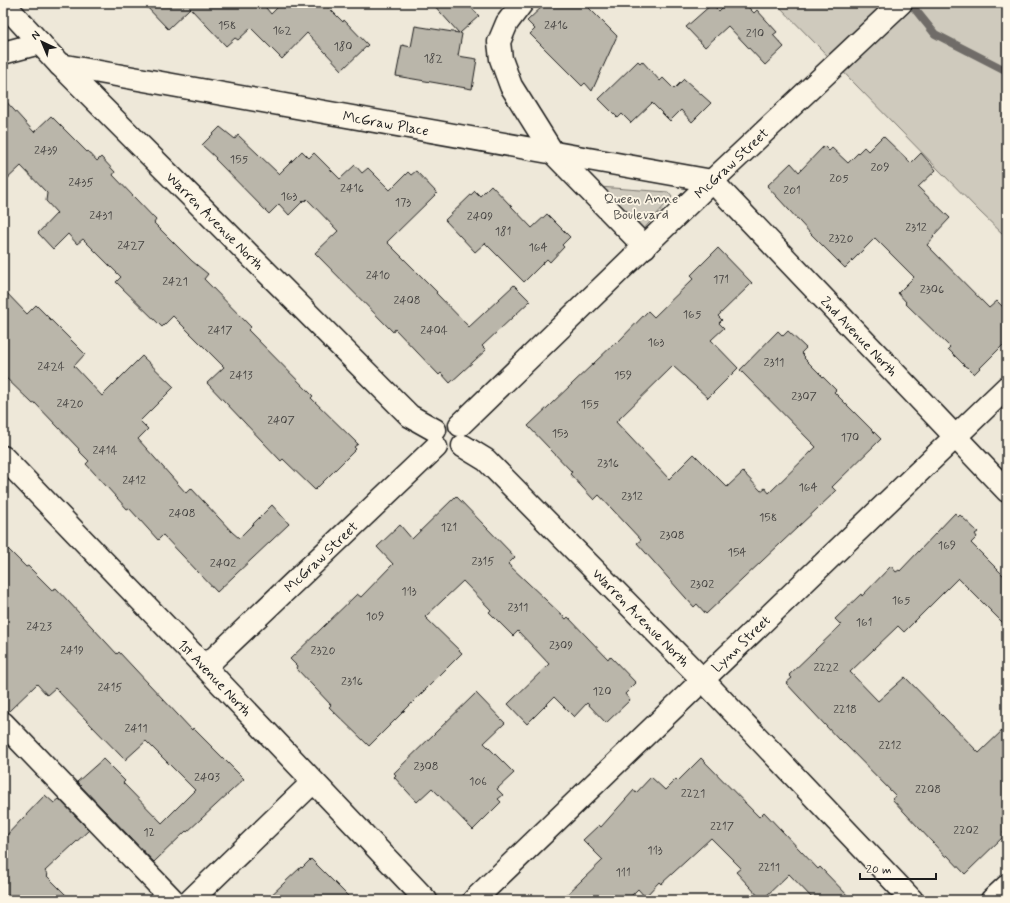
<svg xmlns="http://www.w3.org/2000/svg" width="1010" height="903" font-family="Mynerve,sans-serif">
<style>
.green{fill:#cfcabd;stroke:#76736c}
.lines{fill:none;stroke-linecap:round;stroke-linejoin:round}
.stream{stroke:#6f6c67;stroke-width:8}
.building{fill:#bab6aa;stroke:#1c1c1c}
.minor-casing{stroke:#1c1c1c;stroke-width:25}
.minor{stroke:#fcf5e5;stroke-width:22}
.labels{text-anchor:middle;stroke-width:3.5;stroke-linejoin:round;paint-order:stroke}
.number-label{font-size:12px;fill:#444240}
.street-label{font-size:14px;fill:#1c1c1c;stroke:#fcf5e5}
.park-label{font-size:14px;fill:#52504c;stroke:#fcf5e5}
</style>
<rect width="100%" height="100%" fill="#eee8d9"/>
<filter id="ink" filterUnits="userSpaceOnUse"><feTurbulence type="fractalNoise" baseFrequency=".025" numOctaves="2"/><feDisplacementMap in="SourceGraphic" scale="8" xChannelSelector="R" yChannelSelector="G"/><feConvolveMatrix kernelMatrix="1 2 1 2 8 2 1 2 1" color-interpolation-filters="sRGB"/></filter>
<g filter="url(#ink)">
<path class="green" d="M 776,3 L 1007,3 L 1007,238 L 979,211 Z
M 599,187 L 668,192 L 672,197 L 642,231 Z"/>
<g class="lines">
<path class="stream" d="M 910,3 L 935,34 L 1007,71"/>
</g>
<path class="building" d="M 143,3 L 262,3 L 271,14 L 282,3 L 324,3 L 343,22 L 344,20 L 368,45 L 342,70 L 307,33 L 282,59 L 251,28 L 238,40 L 235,38 L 226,46 L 190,8 L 168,29 Z
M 432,3 L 467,3 L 479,16 L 460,33 L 462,34 L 458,56 L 477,59 L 472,89 L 396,76 L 402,45 L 411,47 L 415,26 L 459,33 Z
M 546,3 L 584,3 L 617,36 L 592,91 L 585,83 L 582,86 L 530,34 L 535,29 L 527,21 Z
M 727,3 L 744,3 L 754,13 L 757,10 L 777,32 L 773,35 L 784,47 L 765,65 L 728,26 L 705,47 L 686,27 L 712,4 L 719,11 Z
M 638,61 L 640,63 L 642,61 L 660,81 L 663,78 L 674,89 L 684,79 L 711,103 L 692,122 L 681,110 L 670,121 L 652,103 L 631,123 L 622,114 L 618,118 L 599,99 Z
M 3,98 L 34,132 L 51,116 L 87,152 L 88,151 L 97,161 L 101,157 L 115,172 L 113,175 L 156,220 L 154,223 L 192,261 L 208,274 L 204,279 L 251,327 L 248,330 L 313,396 L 311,398 L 358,444 L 354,447 L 356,449 L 315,490 L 283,459 L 281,461 L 207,383 L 224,367 L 173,316 L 162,327 L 116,282 L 121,277 L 83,239 L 77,244 L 68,234 L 53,249 L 38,233 L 57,213 L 46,201 L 47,193 L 21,166 L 3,183 Z
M 220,127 L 235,139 L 238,135 L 279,174 L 302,151 L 309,158 L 314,153 L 340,179 L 355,165 L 362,173 L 368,168 L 390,190 L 408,172 L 411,175 L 416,171 L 437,193 L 387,242 L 437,292 L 436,293 L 469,327 L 514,285 L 530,301 L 482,346 L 486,350 L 450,383 L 441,373 L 439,375 L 395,329 L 393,332 L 315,253 L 338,231 L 307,199 L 305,201 L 304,200 L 289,215 L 279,204 L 269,214 L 215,159 L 216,158 L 202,145 Z
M 883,136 L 911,163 L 921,153 L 936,170 L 918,187 L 950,218 L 933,236 L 934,237 L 927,245 L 989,308 L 997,301 L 1007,311 L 1007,341 L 974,374 L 967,367 L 966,367 L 948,349 L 950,347 L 905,303 L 906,302 L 898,293 L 914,277 L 875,238 L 845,268 L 811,234 L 767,186 L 791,163 L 799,172 L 824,146 L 829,151 L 832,148 L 848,163 L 864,147 L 868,151 Z
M 491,185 L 532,228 L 547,214 L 570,237 L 562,245 L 564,247 L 550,262 L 547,259 L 524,282 L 485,243 L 475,252 L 445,220 L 475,191 L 480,196 Z
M 718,248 L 752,283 L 718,316 L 722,320 L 719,323 L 724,328 L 711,340 L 738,368 L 708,398 L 673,366 L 616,422 L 669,479 L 694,454 L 727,487 L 743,472 L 761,491 L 765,488 L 769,493 L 816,447 L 740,370 L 778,331 L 783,336 L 788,331 L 806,348 L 801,353 L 805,357 L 804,358 L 836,390 L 834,392 L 881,439 L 832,487 L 836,491 L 706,614 L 697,604 L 694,607 L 637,543 L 641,540 L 599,495 L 594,500 L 570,474 L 572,472 L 528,426 L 616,342 L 617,343 L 648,311 L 654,317 L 694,278 L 691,275 Z
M 3,289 L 27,314 L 36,305 L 85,354 L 74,366 L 102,396 L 142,356 L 174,387 L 140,421 L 148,429 L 138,439 L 186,493 L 191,488 L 232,532 L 239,538 L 272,505 L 289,524 L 217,592 L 163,535 L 158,540 L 129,508 L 127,509 L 86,464 L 89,461 L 78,450 L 79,449 L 35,403 L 33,404 L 3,375 Z
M 456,496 L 515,557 L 508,564 L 566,619 L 568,617 L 608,659 L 610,656 L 636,683 L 625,694 L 630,700 L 606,723 L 587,703 L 574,717 L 554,697 L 527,724 L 508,704 L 549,664 L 518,631 L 513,636 L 489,612 L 491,610 L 463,581 L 425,617 L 462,653 L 369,746 L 329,707 L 331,705 L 296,668 L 297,666 L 290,659 L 357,594 L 361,597 L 393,564 L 377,547 L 400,525 L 412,539 Z
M 955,513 L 958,517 L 960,515 L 978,532 L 975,534 L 977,537 L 971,543 L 1007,579 L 1007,627 L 958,578 L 904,632 L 898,626 L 850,672 L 878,701 L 905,677 L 979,753 L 1007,726 L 1007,829 L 1003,833 L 1005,835 L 965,874 L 947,855 L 946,857 L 892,799 L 896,796 L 840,739 L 839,740 L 786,683 L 792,678 L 789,675 L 841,625 L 835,619 L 861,594 L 862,596 L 891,566 L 896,572 L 899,570 L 900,571 Z
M 3,544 L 26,567 L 28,566 L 52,590 L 56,588 L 117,654 L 119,652 L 192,730 L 193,728 L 244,779 L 187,832 L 186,831 L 154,862 L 77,782 L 103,759 L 125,781 L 123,783 L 162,823 L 195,790 L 146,741 L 125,760 L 55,688 L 47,695 L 37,684 L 8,712 L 3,711 Z
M 476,693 L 505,723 L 484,743 L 514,773 L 497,789 L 503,795 L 498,799 L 501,802 L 473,830 L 432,788 L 417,802 L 394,777 L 396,775 L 394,773 Z
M 701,758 L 759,817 L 764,812 L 818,869 L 820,867 L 852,900 L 814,900 L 789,874 L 762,900 L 736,872 L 741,868 L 711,838 L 661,884 L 659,882 L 645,897 L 638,889 L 627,900 L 561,900 L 603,860 L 583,840 L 599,825 L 601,827 L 634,790 L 636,793 L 651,777 L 665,790 L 676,779 L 678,781 Z
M 45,795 L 54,803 L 59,799 L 89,830 L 45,871 L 48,875 L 47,876 L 71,900 L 3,900 L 3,839 Z
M 311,859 L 352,900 L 266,900 L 301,867 L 302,868 Z"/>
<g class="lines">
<defs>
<g id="minor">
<path id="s1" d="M 3,3 L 60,65 L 410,416 L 435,430"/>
<path d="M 522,3 L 507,23 L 499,42 L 501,59 L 511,86 L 553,153 L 645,247"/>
<path d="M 3,53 L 40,43"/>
<path id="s2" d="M 60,65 L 712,181"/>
<path id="s3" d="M 712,181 L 1007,491"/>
<path id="s4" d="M 460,425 L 712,181 L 901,3"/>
<path id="s5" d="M 463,446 L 486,460 L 703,680 L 912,900"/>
<path id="s6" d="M 3,457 L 205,667 L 426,900"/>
<path id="s7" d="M 205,667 L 436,447"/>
<path d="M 3,723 L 173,900"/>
<path d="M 191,900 L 313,782"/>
<path id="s8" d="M 474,900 L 1007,387"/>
<path d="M 992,900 L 1007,886"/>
</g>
</defs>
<use href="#minor" class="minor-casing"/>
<use href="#minor" class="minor"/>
</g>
</g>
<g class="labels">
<g class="number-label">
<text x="227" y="29">158</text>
<text x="556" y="29">2416</text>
<text x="282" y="34">162</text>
<text x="755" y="37">210</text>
<text x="343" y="50">180</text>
<text x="433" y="62">182</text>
<text x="46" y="154">2439</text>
<text x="239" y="163">155</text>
<text x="880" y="171">209</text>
<text x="839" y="182">205</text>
<text x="81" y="186">2435</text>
<text x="352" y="192">2416</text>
<text x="792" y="194">201</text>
<text x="289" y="200">163</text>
<text x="403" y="206">173</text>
<text x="101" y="219">2431</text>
<text x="480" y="220">2409</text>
<text x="916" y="231">2312</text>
<text x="503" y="235">181</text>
<text x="841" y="242">2320</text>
<text x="131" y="249">2427</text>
<text x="538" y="251">164</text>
<text x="378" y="279">2410</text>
<text x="721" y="283">171</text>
<text x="175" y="285">2421</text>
<text x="932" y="293">2306</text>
<text x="407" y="304">2408</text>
<text x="692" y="318">165</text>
<text x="220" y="334">2417</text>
<text x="434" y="334">2404</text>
<text x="656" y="346">163</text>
<text x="774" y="366">2311</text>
<text x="51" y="370">2424</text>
<text x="241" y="379">2413</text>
<text x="623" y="379">159</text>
<text x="804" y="400">2307</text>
<text x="70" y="407">2420</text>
<text x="590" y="408">155</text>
<text x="281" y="424">2407</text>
<text x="560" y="437">153</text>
<text x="850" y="441">170</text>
<text x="105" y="454">2414</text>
<text x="608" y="467">2316</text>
<text x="134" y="484">2412</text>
<text x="808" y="491">164</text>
<text x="632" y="500">2312</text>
<text x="182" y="517">2408</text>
<text x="768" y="521">158</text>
<text x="449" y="531">121</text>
<text x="672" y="539">2308</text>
<text x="947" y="549">169</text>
<text x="737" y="556">154</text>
<text x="483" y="565">2315</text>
<text x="223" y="567">2402</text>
<text x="702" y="588">2302</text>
<text x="409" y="595">113</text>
<text x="901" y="604">165</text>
<text x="518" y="611">2311</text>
<text x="375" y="620">109</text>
<text x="864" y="626">161</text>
<text x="39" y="630">2423</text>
<text x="561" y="649">2309</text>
<text x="72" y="654">2419</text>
<text x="323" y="654">2320</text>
<text x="826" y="671">2222</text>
<text x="352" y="685">2316</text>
<text x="110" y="691">2415</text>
<text x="602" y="695">120</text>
<text x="845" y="713">2218</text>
<text x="136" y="732">2411</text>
<text x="890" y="749">2212</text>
<text x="426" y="770">2308</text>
<text x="207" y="781">2403</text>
<text x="478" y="785">106</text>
<text x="928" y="793">2208</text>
<text x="693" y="797">2221</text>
<text x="722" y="830">2217</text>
<text x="966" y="834">2202</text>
<text x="149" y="836">12</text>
<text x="655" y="854">113</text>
<text x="769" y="871">2211</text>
<text x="623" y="876">111</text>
</g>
<g class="street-label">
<text dy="5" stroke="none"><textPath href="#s2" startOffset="331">McGraw Place</textPath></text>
<text dy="5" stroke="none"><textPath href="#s4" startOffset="377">McGraw Street</textPath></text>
<text dy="5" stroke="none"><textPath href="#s1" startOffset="304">Warren Avenue North</textPath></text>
<text dy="5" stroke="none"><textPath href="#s3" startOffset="214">2nd Avenue North</textPath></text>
<text dy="5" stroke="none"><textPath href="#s7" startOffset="160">McGraw Street</textPath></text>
<text dy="5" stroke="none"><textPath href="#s5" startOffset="248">Warren Avenue North</textPath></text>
<text dy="5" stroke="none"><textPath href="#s8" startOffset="370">Lynn Street</textPath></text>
<text dy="5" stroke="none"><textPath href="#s6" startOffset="306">1st Avenue North</textPath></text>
</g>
<g class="park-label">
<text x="641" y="203">Queen Anne<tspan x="641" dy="16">Boulevard</tspan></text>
</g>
</g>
<rect width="1010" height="903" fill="none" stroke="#fcf5e5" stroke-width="16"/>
<rect x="8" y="8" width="994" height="887" fill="none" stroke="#1c1c1c" stroke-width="1.5" filter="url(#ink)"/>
<g transform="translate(42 42) rotate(316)" stroke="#fcf5e5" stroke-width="3" paint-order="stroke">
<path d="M0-3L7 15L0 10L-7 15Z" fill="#1c1c1c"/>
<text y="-6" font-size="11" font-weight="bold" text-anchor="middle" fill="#1c1c1c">N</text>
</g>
<path d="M860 873v6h76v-6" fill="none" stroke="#1c1c1c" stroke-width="2"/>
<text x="866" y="873" font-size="12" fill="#1c1c1c" stroke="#fcf5e5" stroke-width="3" paint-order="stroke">20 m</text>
</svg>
